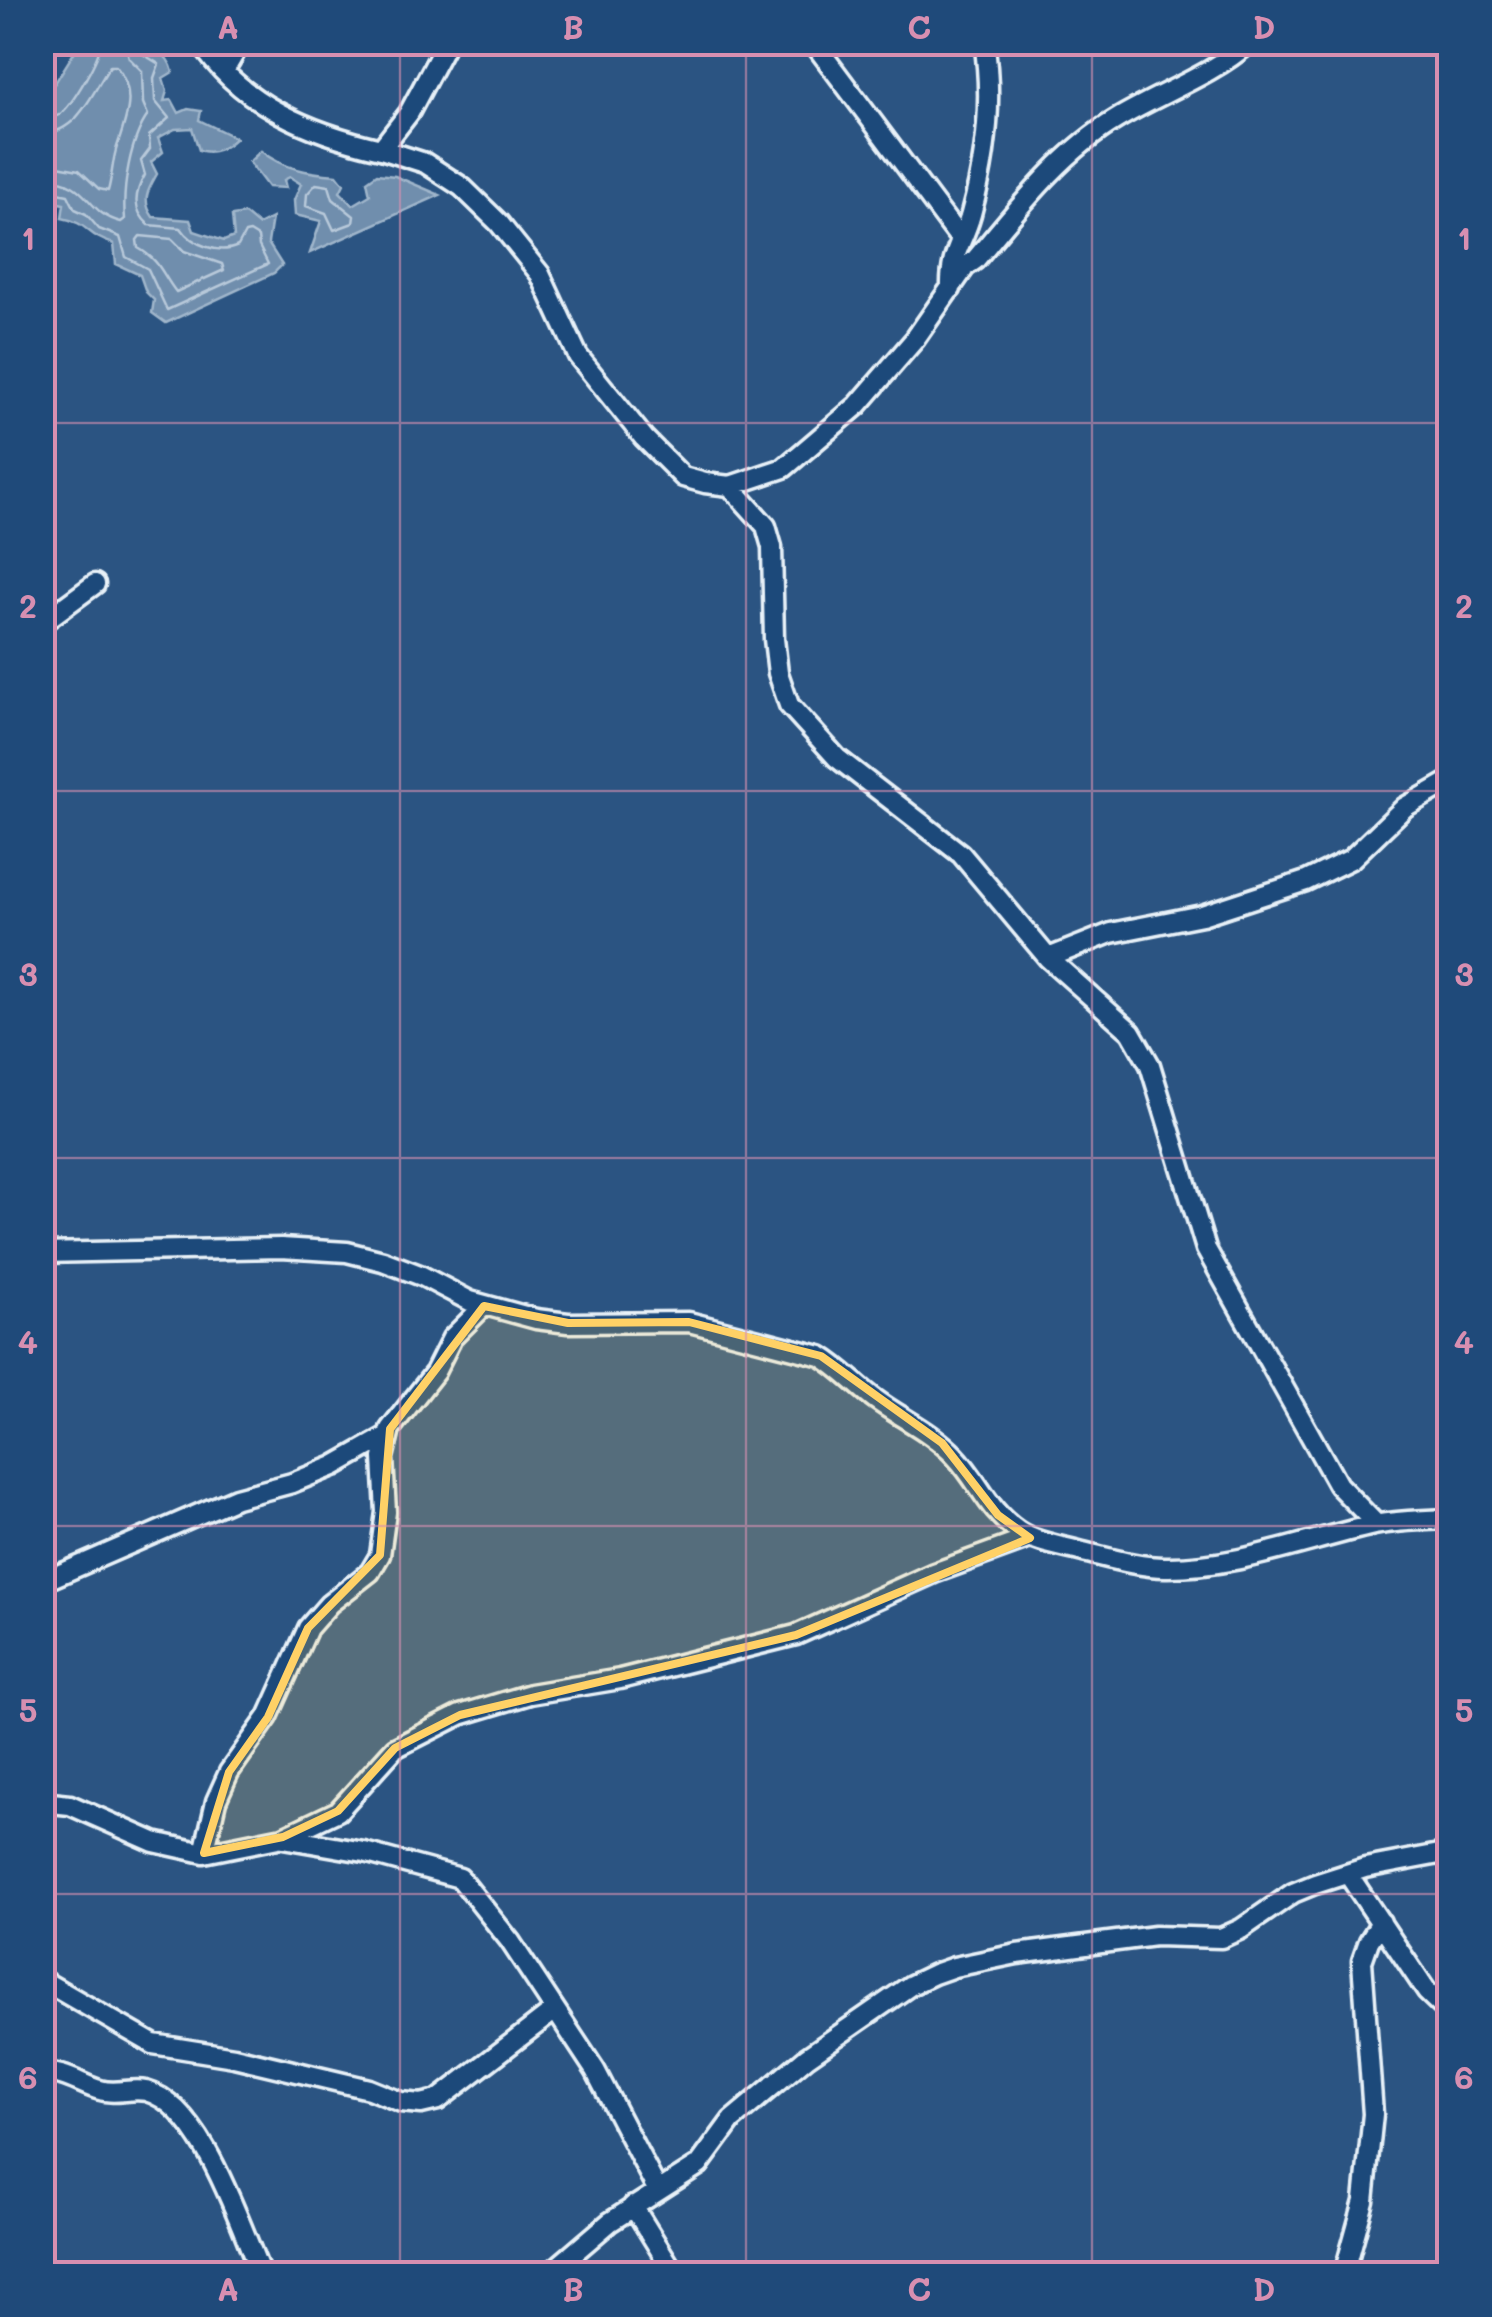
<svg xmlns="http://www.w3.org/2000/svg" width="1492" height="2317" font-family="Mali,sans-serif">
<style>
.water{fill:#708ead;stroke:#a0b6cb;stroke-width:2.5}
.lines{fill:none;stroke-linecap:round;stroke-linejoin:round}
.shore{stroke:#b8c9da;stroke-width:2.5}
.street-casing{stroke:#e8f1f8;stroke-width:25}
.street{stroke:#1f4a7a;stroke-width:18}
.marked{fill:#ffd166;fill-opacity:0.2;stroke:#ffd166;stroke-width:8;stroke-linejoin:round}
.grid{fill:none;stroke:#d78fb1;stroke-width:2.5;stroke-opacity:0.55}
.neatline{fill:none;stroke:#d78fb1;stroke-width:4}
.grid-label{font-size:32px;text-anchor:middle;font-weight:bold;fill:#d78fb1}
</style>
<rect width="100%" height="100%" fill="#2b5482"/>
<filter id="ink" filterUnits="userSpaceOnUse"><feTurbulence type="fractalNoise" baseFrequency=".01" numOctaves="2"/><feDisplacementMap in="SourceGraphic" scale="20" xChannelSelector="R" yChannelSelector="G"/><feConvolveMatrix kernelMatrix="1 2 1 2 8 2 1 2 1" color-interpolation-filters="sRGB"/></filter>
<g filter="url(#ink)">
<path class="water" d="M 80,43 L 126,46 L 128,43 C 147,42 168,51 173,72 L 163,78 L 167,91 L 164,101 L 172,100 L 179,113 L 188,109 L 201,111 L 199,120 L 236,138 C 225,148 214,155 199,150 L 192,128 L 175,129 L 158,138 L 163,152 L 151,162 L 157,174 C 148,190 141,200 153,217 L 190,220 L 194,231 L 224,241 L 234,237 L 232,216 L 245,214 L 258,225 L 272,218 L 268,243 L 282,265 L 274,273 L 166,323 L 152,313 L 154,300 L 146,292 L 140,275 L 116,264 L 114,244 C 86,236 89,223 62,218 L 64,204 L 43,200 L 43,102 Z
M 261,151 C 283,169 309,173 337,175 L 344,184 L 340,192 L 353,205 L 370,195 L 367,181 L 377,174 L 395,176 L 440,195 L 310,253 L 321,221 L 295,215 L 294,200 L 301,184 L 290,177 L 284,180 L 286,188 L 268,187 L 249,162 Z"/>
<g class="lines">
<path class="shore" d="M 42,119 C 50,118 52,119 59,115 C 72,106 100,58 101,42
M 42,134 C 79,132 92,93 110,66 L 116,66 C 139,94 125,120 116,150 C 112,164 112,177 108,191 L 99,189 L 79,170 L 42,163
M 42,178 C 92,181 84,213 121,222 L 125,219 C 122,189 130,140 148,115 L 143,103 L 142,71 L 129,58 L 125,42
M 316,184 L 329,186 L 333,199 L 354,216 L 353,223 L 334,230 L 326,213 L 306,206 L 307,194 Z
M 42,190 L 68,195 L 75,209 L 86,214 L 99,229 L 120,237 L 126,257 L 148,269 L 167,310 L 268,264 L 259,246 L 258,237 L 250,232 L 245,233 L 238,246 C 219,255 192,245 181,228 L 149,225 C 132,210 134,194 145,175 L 141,161 L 150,149 L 149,136 L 169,118 L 155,101 L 154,78 L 159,64 L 141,53 L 138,42
M 140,236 L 172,239 L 184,251 L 222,264 L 224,270 L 176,292 C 161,273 161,261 138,248 L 137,240 Z"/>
<defs>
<path id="street" d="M 200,42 C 241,105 311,133 381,149 L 409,113 L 447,42
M 813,42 L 961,240
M 224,71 L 241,42
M 381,149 L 425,163 L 462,187 L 499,223 L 540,274 L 578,356 L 644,438 L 683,477 L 705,483 L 730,486 L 784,468 L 858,405 L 915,339 L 965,267 L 975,260 C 1017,210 1060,153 1117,119 C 1160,93 1211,76 1250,42
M 951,289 C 950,253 962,246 971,214 C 986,159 993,98 984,42
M 730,486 L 766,526 L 772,547 L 774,639 L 778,673 L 789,705 L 837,758 L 961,854 L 1048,958 L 1131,1032 L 1150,1065 L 1206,1249 L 1338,1485 L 1376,1524
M 42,623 L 95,584
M 1048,958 L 1111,933 L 1202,915 L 1306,881 L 1351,859 L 1405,807 L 1450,781
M 42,1253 L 281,1248 L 347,1252 L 383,1261 L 422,1276 L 470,1301 L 536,1319 L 568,1323 L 689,1322 L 821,1356 C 841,1368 856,1385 875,1399 C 902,1419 931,1431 955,1456 C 979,1481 987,1510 1018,1531 C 1036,1543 1061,1546 1083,1552 C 1109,1558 1138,1567 1165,1567 C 1235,1568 1306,1540 1374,1525 C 1399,1520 1424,1520 1450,1519
M 42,1582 L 236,1498 L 292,1483 L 334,1466 L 387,1436
M 42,1802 L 70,1805 L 154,1842 L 204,1853 L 283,1837 L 338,1811 L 395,1748 L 460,1715 L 530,1694 L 620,1679 L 796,1635 L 934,1573 L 1030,1538
M 283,1838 L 364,1852 L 460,1878 L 510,1941 L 595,2070 L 658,2191
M 204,1853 L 216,1801 L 229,1772 L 268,1717 L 308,1628 L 329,1604 L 370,1572 L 380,1555 L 386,1512 L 383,1458 L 390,1429 L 435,1372 L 452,1338 L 484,1306
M 1348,1874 L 1427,1992 L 1450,2014
M 42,1980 L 153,2044 L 234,2057 L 369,2089 L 401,2102 L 421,2104 L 438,2100 L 555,2010
M 42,2074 C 63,2070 81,2085 100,2090 C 115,2095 130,2088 146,2091 C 203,2106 239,2224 261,2274
M 633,2206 L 675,2274
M 549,2274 L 610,2222 L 699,2165 L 732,2120 L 807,2057 L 911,1985 L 934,1974 L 954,1967 L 1017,1954 L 1155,1936 L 1221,1938 L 1241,1929 L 1293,1893 L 1315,1884 L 1365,1868 L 1450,1852
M 1344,2274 L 1364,2201 L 1373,2114 L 1362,1961 L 1369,1941 L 1381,1922"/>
</defs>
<use href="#street" class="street-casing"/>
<use href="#street" class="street"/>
</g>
</g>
<path class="marked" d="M 484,1306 L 568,1323 L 689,1322 L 821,1356 L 942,1443 L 998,1515 L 1030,1538 L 796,1635 L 460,1715 L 395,1748 L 338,1811 L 283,1837 L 204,1853 L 229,1772 L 268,1717 L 308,1628 L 380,1555 L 390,1429 Z"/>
<path class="grid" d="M 400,42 L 400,2274M 746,42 L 746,2274M 1092,42 L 1092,2274M 42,423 L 1450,423M 42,791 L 1450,791M 42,1158 L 1450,1158M 42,1526 L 1450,1526M 42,1894 L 1450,1894"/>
<rect width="1492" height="2317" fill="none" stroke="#1f4a7a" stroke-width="110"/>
<rect x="55" y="55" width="1382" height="2207" class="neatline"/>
<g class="grid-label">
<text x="228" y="39">A</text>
<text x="573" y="39">B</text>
<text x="919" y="39">C</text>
<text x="1264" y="39">D</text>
<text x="28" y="250">1</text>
<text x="1464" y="250">1</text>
<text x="28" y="618">2</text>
<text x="1464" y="618">2</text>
<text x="28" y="986">3</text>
<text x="1464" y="986">3</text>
<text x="28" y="1354">4</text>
<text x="1464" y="1354">4</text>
<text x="28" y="1722">5</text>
<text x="1464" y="1722">5</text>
<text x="28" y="2089">6</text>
<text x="1464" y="2089">6</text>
<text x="228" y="2301">A</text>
<text x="573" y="2301">B</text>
<text x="919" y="2301">C</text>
<text x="1264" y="2301">D</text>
</g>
</svg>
